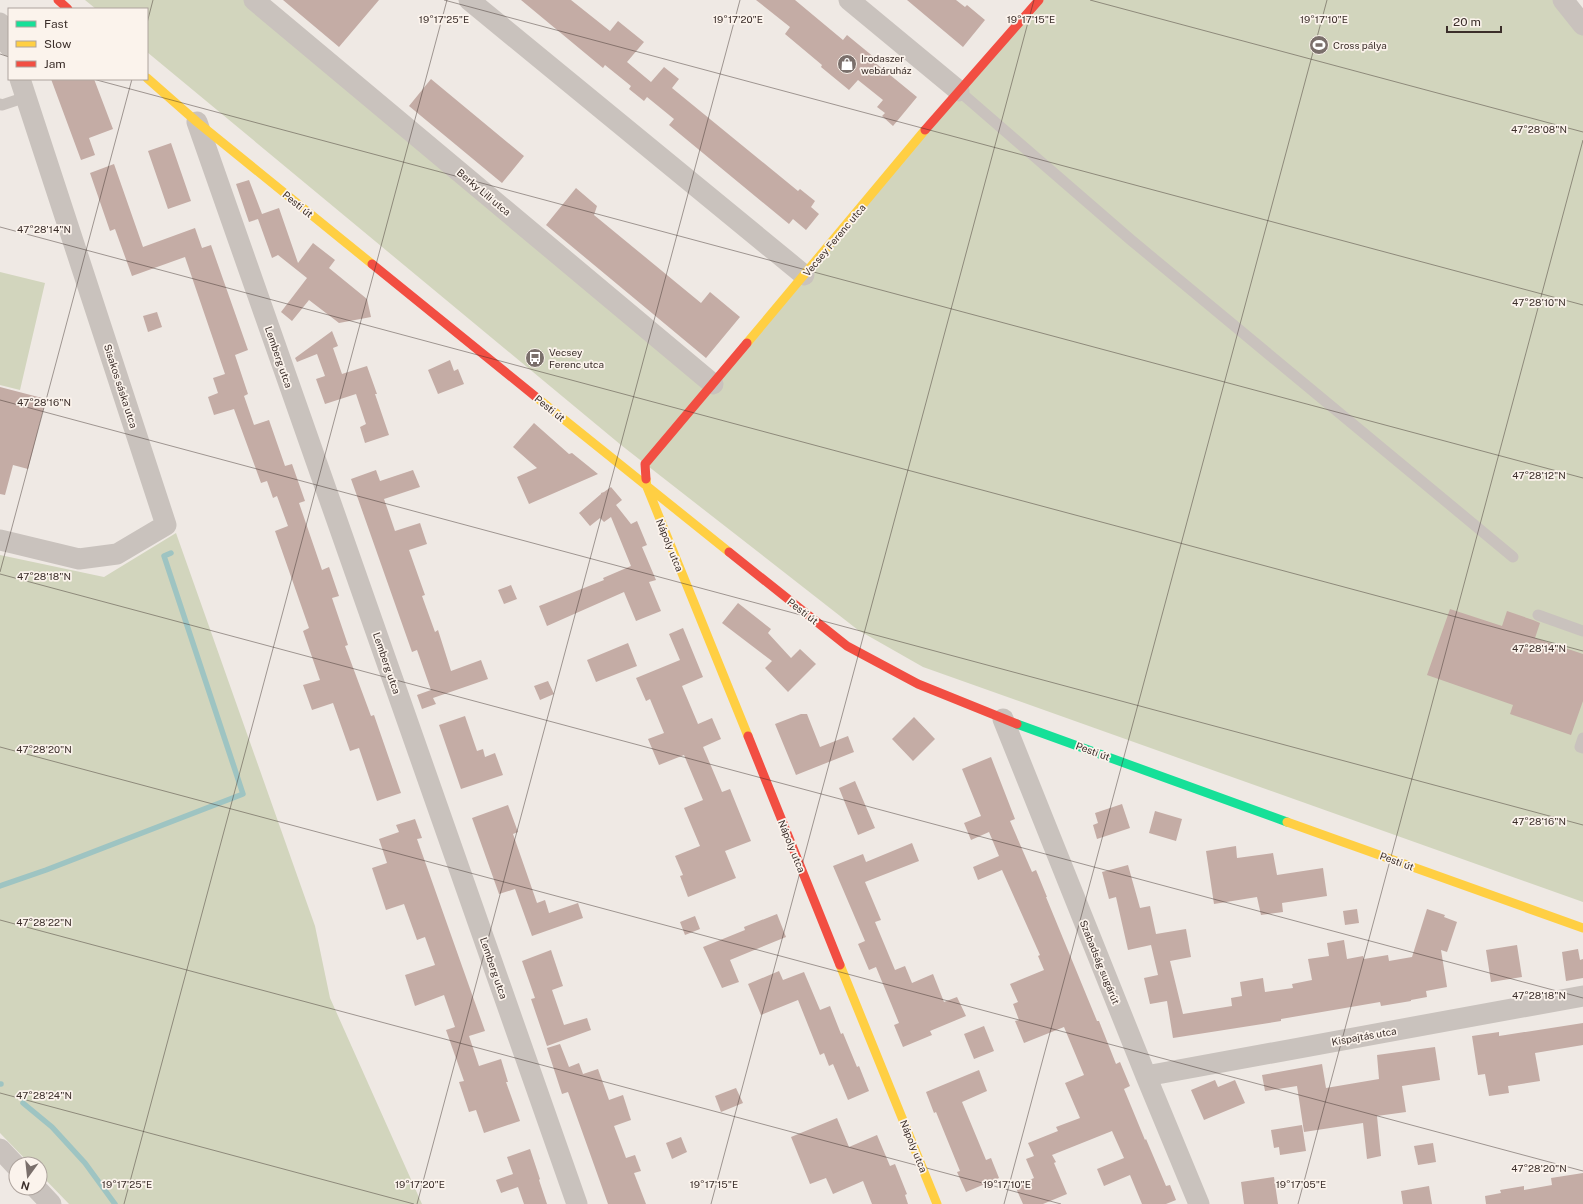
<svg xmlns="http://www.w3.org/2000/svg" width="1583" height="1204" font-family="'Public Sans',sans-serif">
<style>
.green{fill:#d2d5bd}
.lines{fill:none;stroke-linecap:round;stroke-linejoin:round}
.stream{stroke:#9ec4c2;stroke-width:5.5}
.building{fill:#c4aca5}
.lane{stroke:#c9c2bd;stroke-width:11}
.street{stroke:#c9c2bd;stroke-width:21}
.fast{stroke:#16e098;stroke-width:9}
.slow{stroke:#ffcf43;stroke-width:9}
.jam{stroke:#f24e42;stroke-width:9}
.ticks{fill:none;stroke:#3b2e2a;stroke-width:1;stroke-opacity:0.45}
.labels{text-anchor:middle;stroke-width:3.5;stroke-linejoin:round;paint-order:stroke}
.poi-label{font-size:10px;fill:#3b2e2a;stroke:#fbf3ec;text-anchor:start}
.street-label{font-size:10px;fill:#3b2e2a;stroke:#fbf3ec}
.ticks-label{font-size:10px;text-anchor:middle;fill:#3b2e2a;stroke:#fbf3ec;stroke-width:3.5;stroke-linejoin:round;paint-order:stroke}
</style>
<rect width="100%" height="100%" fill="#efe9e4"/>
<path class="green" d="M 85,0 L 254,0 L 713,384 L 1039,0 L 1563,0 L 1583,25 L 1583,902 L 923,667 L 858,630 L 621,445 L 147,52 L 147,9 L 96,9 Z
M 0,272 L 45,283 L 20,390 L 0,385 Z
M 176,533 L 315,926 L 330,998 L 422,1204 L 69,1204 L 40,1174 L 40,1164 L 30,1164 L 0,1133 L 0,555 L 104,577 Z"/>
<g class="lines">
<path class="stream" d="M 0,886 L 46,870 L 243,794 L 164,556 L 171,553
M 0,1084 L 1,1084
M 23,1103 L 52,1127 L 85,1163 L 115,1204"/>
</g>
<path class="building" d="M 283,0 L 379,0 L 339,47 Z
M 521,0 L 571,0 L 610,31 L 618,21 L 644,42 L 627,62 L 651,82 L 664,67 L 679,79 L 672,88 L 798,191 L 800,189 L 815,201 L 811,207 L 819,214 L 806,230 L 793,219 L 789,224 L 669,125 L 674,119 L 647,97 L 644,101 L 629,89 L 631,86 L 605,65 L 603,68 Z
M 756,0 L 795,0 L 843,40 L 847,35 L 875,58 L 873,61 L 917,97 L 893,126 L 882,116 L 885,113 L 877,107 L 883,100 L 858,80 L 849,90 L 821,67 L 822,65 L 785,34 L 790,27 Z
M 907,0 L 956,0 L 965,7 L 967,5 L 985,20 L 963,47 Z
M 51,79 L 94,79 L 113,129 L 89,138 L 95,155 L 81,160 Z
M 431,79 L 524,156 L 502,183 L 409,106 Z
M 171,143 L 191,201 L 168,209 L 148,151 Z
M 114,164 L 143,247 L 195,228 L 202,248 L 211,245 L 248,350 L 235,355 L 248,394 L 244,396 L 254,425 L 269,420 L 285,466 L 292,464 L 305,501 L 299,503 L 322,570 L 329,567 L 339,596 L 332,598 L 348,645 L 345,646 L 371,716 L 374,715 L 401,793 L 377,801 L 359,748 L 350,751 L 333,703 L 312,710 L 303,685 L 320,680 L 303,631 L 309,628 L 275,531 L 288,526 L 277,496 L 273,498 L 267,481 L 261,483 L 234,409 L 214,415 L 208,397 L 218,393 L 213,378 L 225,374 L 185,257 L 132,276 L 115,229 L 110,231 L 90,173 Z
M 249,180 L 262,214 L 279,208 L 298,263 L 313,243 L 335,260 L 329,268 L 367,299 L 371,317 L 339,323 L 309,300 L 292,321 L 281,312 L 307,278 L 278,255 L 272,258 L 258,219 L 249,222 L 236,184 Z
M 576,188 L 597,206 L 594,215 L 701,303 L 710,292 L 740,317 L 706,358 L 546,225 Z
M 157,312 L 162,327 L 148,332 L 143,316 Z
M 332,331 L 338,346 L 333,348 L 342,374 L 367,366 L 377,394 L 375,394 L 389,435 L 365,443 L 360,427 L 366,424 L 356,394 L 325,404 L 316,379 L 325,376 L 317,354 L 297,362 L 295,358 Z
M 450,360 L 454,371 L 458,369 L 464,384 L 438,394 L 428,370 Z
M 0,387 L 46,399 L 28,469 L 13,465 L 5,495 L 0,494 Z
M 534,423 L 569,454 L 572,453 L 598,474 L 529,504 L 517,477 L 537,468 L 513,447 Z
M 376,470 L 380,481 L 413,470 L 420,487 L 384,499 L 395,531 L 420,523 L 427,544 L 409,550 L 425,595 L 422,596 L 435,632 L 438,630 L 451,671 L 481,660 L 488,679 L 433,698 L 436,704 L 422,709 L 417,695 L 431,690 L 417,650 L 412,652 L 351,479 Z
M 611,487 L 622,500 L 616,505 L 631,524 L 637,521 L 647,545 L 642,547 L 656,580 L 649,582 L 661,611 L 636,621 L 624,592 L 547,626 L 539,606 L 604,580 L 603,578 L 631,566 L 611,517 L 604,522 L 600,518 L 590,526 L 579,513 L 601,494 L 601,493 L 604,492 Z
M 511,585 L 517,599 L 504,604 L 498,590 Z
M 738,603 L 771,629 L 768,633 L 791,658 L 800,649 L 816,664 L 788,692 L 765,668 L 772,661 L 722,623 Z
M 1450,609 L 1502,626 L 1507,611 L 1533,620 L 1540,623 L 1535,638 L 1583,654 L 1583,701 L 1571,735 L 1510,714 L 1513,705 L 1427,675 Z
M 683,628 L 703,677 L 682,686 L 698,724 L 712,718 L 721,739 L 703,747 L 722,792 L 730,789 L 751,841 L 725,851 L 736,878 L 688,897 L 680,876 L 683,875 L 675,856 L 700,846 L 684,808 L 703,800 L 684,755 L 659,765 L 648,739 L 664,733 L 650,699 L 646,701 L 636,678 L 680,660 L 669,634 Z
M 628,643 L 637,666 L 596,682 L 587,660 Z
M 548,681 L 554,694 L 540,700 L 534,686 Z
M 801,714 L 807,714 L 820,747 L 848,736 L 854,752 L 796,775 L 775,724 Z
M 465,716 L 477,751 L 483,749 L 485,757 L 495,753 L 503,775 L 461,789 L 439,725 Z
M 914,717 L 935,739 L 913,761 L 892,739 Z
M 991,757 L 1015,819 L 1010,821 L 1032,872 L 1036,870 L 1047,897 L 1046,897 L 1097,1021 L 1099,1021 L 1116,1064 L 1120,1062 L 1130,1086 L 1124,1089 L 1145,1140 L 1146,1139 L 1166,1186 L 1170,1185 L 1176,1200 L 1166,1204 L 1142,1204 L 1130,1175 L 1104,1186 L 1097,1169 L 1124,1158 L 1112,1131 L 1052,1155 L 1056,1162 L 1054,1163 L 1067,1194 L 1043,1204 L 1023,1204 L 1015,1186 L 1034,1178 L 1026,1159 L 1034,1156 L 1028,1143 L 1058,1131 L 1056,1127 L 1080,1118 L 1065,1083 L 1084,1075 L 1064,1027 L 1024,1043 L 1015,1021 L 1019,1020 L 1013,1004 L 1018,1002 L 1010,984 L 1044,970 L 1038,956 L 1040,955 L 1002,870 L 978,880 L 973,867 L 999,856 L 989,832 L 971,840 L 964,823 L 981,816 L 962,769 Z
M 855,781 L 875,828 L 858,835 L 839,788 Z
M 1122,804 L 1130,828 L 1097,839 L 1093,825 L 1098,823 L 1095,813 Z
M 508,805 L 518,832 L 513,834 L 537,903 L 545,900 L 549,913 L 578,903 L 583,918 L 532,936 L 515,889 L 499,894 L 472,818 Z
M 1155,811 L 1182,819 L 1176,841 L 1149,833 Z
M 415,819 L 422,838 L 417,839 L 485,1031 L 469,1036 L 479,1066 L 501,1059 L 508,1082 L 506,1082 L 520,1121 L 484,1133 L 476,1110 L 469,1112 L 459,1082 L 464,1081 L 446,1030 L 455,1027 L 444,995 L 415,1006 L 405,975 L 435,965 L 425,937 L 417,940 L 404,904 L 386,910 L 372,868 L 387,863 L 379,839 L 399,832 L 396,825 Z
M 912,843 L 919,861 L 865,882 L 881,920 L 875,922 L 895,970 L 905,966 L 912,983 L 933,974 L 944,1002 L 957,997 L 966,1016 L 930,1031 L 932,1035 L 903,1047 L 894,1025 L 899,1023 L 876,967 L 869,970 L 858,944 L 865,941 L 833,866 L 863,854 L 866,862 Z
M 1236,846 L 1237,858 L 1273,853 L 1277,875 L 1323,868 L 1327,896 L 1282,903 L 1283,912 L 1261,915 L 1257,897 L 1214,904 L 1206,851 Z
M 1128,865 L 1140,908 L 1150,906 L 1156,934 L 1186,929 L 1191,957 L 1170,961 L 1183,1014 L 1232,1006 L 1231,998 L 1242,996 L 1240,982 L 1263,978 L 1265,992 L 1293,988 L 1292,984 L 1312,980 L 1308,959 L 1329,956 L 1327,943 L 1344,940 L 1347,959 L 1363,956 L 1364,959 L 1388,955 L 1389,961 L 1412,957 L 1427,909 L 1445,915 L 1444,917 L 1457,922 L 1447,952 L 1441,950 L 1447,987 L 1426,991 L 1427,997 L 1411,1000 L 1411,1001 L 1381,1006 L 1380,1002 L 1281,1019 L 1281,1021 L 1173,1038 L 1167,1001 L 1150,1004 L 1144,978 L 1158,975 L 1151,945 L 1128,950 L 1116,897 L 1109,899 L 1102,872 Z
M 1357,909 L 1359,923 L 1345,925 L 1343,911 Z
M 777,914 L 786,937 L 730,960 L 739,982 L 722,988 L 703,947 L 745,930 L 744,927 Z
M 695,916 L 700,929 L 685,935 L 680,922 Z
M 1517,945 L 1522,977 L 1491,982 L 1486,950 Z
M 1578,949 L 1580,960 L 1583,959 L 1583,978 L 1566,981 L 1562,952 Z
M 551,950 L 563,986 L 552,990 L 564,1025 L 587,1018 L 591,1030 L 547,1046 L 531,999 L 535,998 L 522,961 Z
M 779,971 L 783,980 L 804,972 L 820,1010 L 830,1006 L 841,1034 L 843,1033 L 857,1067 L 859,1066 L 869,1091 L 848,1100 L 833,1064 L 829,1066 L 824,1053 L 820,1055 L 798,1000 L 761,1015 L 748,984 Z
M 1583,1023 L 1583,1045 L 1535,1053 L 1540,1081 L 1508,1086 L 1509,1093 L 1489,1096 L 1485,1074 L 1478,1075 L 1472,1036 L 1499,1032 L 1499,1036 Z
M 984,1026 L 994,1051 L 974,1059 L 964,1034 Z
M 560,1044 L 569,1067 L 579,1063 L 583,1074 L 598,1069 L 609,1100 L 623,1095 L 631,1120 L 614,1126 L 626,1158 L 635,1155 L 641,1171 L 634,1173 L 646,1204 L 608,1204 L 568,1092 L 562,1094 L 547,1048 Z
M 1435,1047 L 1440,1080 L 1402,1086 L 1406,1112 L 1377,1116 L 1381,1156 L 1367,1159 L 1363,1123 L 1304,1132 L 1297,1086 L 1265,1091 L 1262,1075 L 1322,1064 L 1326,1088 L 1379,1079 L 1377,1055 Z
M 979,1070 L 987,1091 L 962,1102 L 986,1160 L 991,1158 L 999,1178 L 966,1192 L 957,1172 L 960,1171 L 936,1112 L 934,1113 L 926,1092 Z
M 1215,1080 L 1218,1087 L 1235,1080 L 1245,1103 L 1204,1120 L 1191,1090 Z
M 736,1088 L 743,1103 L 721,1112 L 715,1096 Z
M 837,1118 L 849,1147 L 877,1135 L 890,1166 L 895,1164 L 907,1194 L 905,1195 L 908,1204 L 872,1204 L 863,1181 L 833,1194 L 826,1178 L 810,1184 L 791,1137 Z
M 1302,1125 L 1306,1151 L 1280,1155 L 1279,1147 L 1274,1148 L 1271,1130 Z
M 681,1137 L 687,1152 L 672,1159 L 666,1143 Z
M 1433,1143 L 1436,1162 L 1418,1165 L 1414,1146 Z
M 530,1149 L 540,1179 L 539,1180 L 547,1204 L 524,1204 L 518,1187 L 501,1193 L 496,1180 L 513,1174 L 507,1157 Z
M 1583,1173 L 1583,1204 L 1486,1204 L 1485,1196 L 1501,1193 L 1500,1190 L 1524,1186 L 1524,1190 L 1552,1185 L 1551,1178 Z
M 1274,1177 L 1278,1204 L 1244,1204 L 1241,1182 Z
M 1429,1186 L 1432,1204 L 1403,1204 L 1401,1191 Z"/>
<g class="lines">
<path class="lane" d="M 959,91 L 1131,240 L 1513,557
M 0,104 L 2,105 L 26,97
M 1538,615 L 1583,631
M 1583,738 L 1580,747 L 1583,748"/>
<path class="street" d="M 254,0 L 713,384
M 469,0 L 804,275
M 849,0 L 959,91
M 1563,0 L 1583,25
M 0,23 L 9,46
M 197,122 L 577,1204
M 0,540 L 79,559 L 117,554 L 166,525 L 20,79
M 1003,719 L 1146,1076 L 1199,1204
M 1146,1076 L 1583,996
M 0,1149 L 16,1166
M 36,1188 L 51,1204"/>
<path class="fast" d="M 1017,724 L 1287,822"/>
<path class="slow" d="M 147,78 L 197,122 L 372,264
M 747,343 L 925,130
M 536,397 L 729,552
M 646,479 L 647,487 L 748,736
M 1287,822 L 1583,928
M 840,965 L 937,1204"/>
<path class="jam" d="M 58,0 L 68,9
M 925,130 L 1039,0
M 372,264 L 536,397
M 646,479 L 645,464 L 747,343
M 729,552 L 847,646 L 918,684 L 1017,724
M 748,736 L 840,965"/>
</g>
<path class="ticks" d="M 444,0 L 1583,305M 1090,0 L 1583,132M 147,23 L 153,0M 0,54 L 9,57M 93,79 L 1583,478M 0,227 L 1583,651M 0,400 L 1583,825M 0,572 L 132,79M 0,574 L 1583,998M 0,747 L 1583,1171M 0,920 L 1061,1204M 0,1093 L 414,1204M 124,1204 L 447,0M 417,1204 L 740,0M 711,1204 L 1034,0M 1004,1204 L 1327,0M 1298,1204 L 1583,140"/>
<defs>
<symbol id="stadium-disc" viewBox="-11 -11 22 22"><circle r="9.5" fill="#7a6f6b" stroke="#fbf3ec"/><path d="M0-5a6.5 5 0 1 0 0 10a6.5 5 0 1 0 0-10ZM-3.5-1.8h7v3.6h-7Z" fill="#fff"/></symbol>
<symbol id="shop-disc" viewBox="-11 -11 22 22"><circle r="9.5" fill="#7a6f6b" stroke="#fbf3ec"/><path d="M-5-2.5h2.3a2.7 3.5 0 0 1 5.4 0H5L5.5 6h-11ZM-1.5-2.5h3a1.5 2.3 0 0 0-3 0Z" fill="#fff"/></symbol>
<symbol id="bus-disc" viewBox="-11 -11 22 22"><circle r="9.5" fill="#7a6f6b" stroke="#fbf3ec"/><path d="M-5-6H5V4H4V6H2V4H-2V6H-4V4H-5ZM-3.5-4V0h7V-4ZM-3.5 1.2v1.5H-2V1.2ZM2 1.2v1.5H3.5V1.2Z" fill="#fff"/></symbol>
</defs>
<g fill-rule="evenodd">
<use href="#stadium-disc" x="1308" y="34" width="22" height="22"/>
<use href="#shop-disc" x="836" y="53" width="22" height="22"/>
<use href="#bus-disc" x="524" y="347" width="22" height="22"/>
</g>
<g class="labels">
<g class="poi-label">
<text x="1333" y="49">Cross pálya</text>
<text x="861" y="62">Irodaszer<tspan x="861" dy="12">webáruház</tspan></text>
<text x="549" y="356">Vecsey<tspan x="549" dy="12">Ferenc utca</tspan></text>
</g>
<g class="street-label">
<text transform="translate(484 192) rotate(40)" y="4">Berky Lili utca</text>
<text transform="translate(298 204) rotate(39)" y="4">Pesti út</text>
<text transform="translate(834 240) rotate(-50)" y="4">Vecsey Ferenc utca</text>
<text transform="translate(279 357) rotate(71)" y="4">Lemberg utca</text>
<text transform="translate(121 386) rotate(72)" y="4">Sisakos sáska utca</text>
<text transform="translate(550 408) rotate(39)" y="4">Pesti út</text>
<text transform="translate(670 545) rotate(68)" y="4">Nápoly utca</text>
<text transform="translate(803 611) rotate(38)" y="4">Pesti út</text>
<text transform="translate(387 663) rotate(71)" y="4">Lemberg utca</text>
<text transform="translate(1093 751) rotate(20)" y="4">Pesti út</text>
<text transform="translate(792 846) rotate(68)" y="4">Nápoly utca</text>
<text transform="translate(1397 861) rotate(20)" y="4">Pesti út</text>
<text transform="translate(1100 962) rotate(68)" y="4">Szabadság sugárút</text>
<text transform="translate(494 968) rotate(71)" y="4">Lemberg utca</text>
<text transform="translate(1364 1036) rotate(-10)" y="4">Kispajtás utca</text>
<text transform="translate(914 1146) rotate(68)" y="4">Nápoly utca</text>
</g>
</g>
<g class="ticks-label">
<text x="444" y="23">19°17'25"E</text>
<text x="738" y="23">19°17'20"E</text>
<text x="1324" y="23">19°17'10"E</text>
<text x="1031" y="23">19°17'15"E</text>
<text x="1539" y="133">47°28'08"N</text>
<text x="44" y="233">47°28'14"N</text>
<text x="1539" y="306">47°28'10"N</text>
<text x="44" y="406">47°28'16"N</text>
<text x="1539" y="479">47°28'12"N</text>
<text x="44" y="580">47°28'18"N</text>
<text x="1539" y="652">47°28'14"N</text>
<text x="44" y="753">47°28'20"N</text>
<text x="1539" y="825">47°28'16"N</text>
<text x="44" y="926">47°28'22"N</text>
<text x="1539" y="999">47°28'18"N</text>
<text x="44" y="1099">47°28'24"N</text>
<text x="1539" y="1172">47°28'20"N</text>
<text x="127" y="1188">19°17'25"E</text>
<text x="420" y="1188">19°17'20"E</text>
<text x="714" y="1188">19°17'15"E</text>
<text x="1007" y="1188">19°17'10"E</text>
<text x="1301" y="1188">19°17'05"E</text>
</g>
<rect x="8" y="8" width="140" height="72" fill="#fbf3ec" stroke="#aea49e"/>
<rect x="16" y="21" width="20" height="6" fill="#16e098" stroke="#aea49e"/>
<text x="44" y="28" font-size="12" fill="#3b2e2a">Fast</text>
<rect x="16" y="41" width="20" height="6" fill="#ffcf43" stroke="#aea49e"/>
<text x="44" y="48" font-size="12" fill="#3b2e2a">Slow</text>
<rect x="16" y="61" width="20" height="6" fill="#f24e42" stroke="#aea49e"/>
<text x="44" y="68" font-size="12" fill="#3b2e2a">Jam</text>
<g transform="translate(28 1176) rotate(195)"><circle r="19" fill="#fbf3ec" stroke="#aea49e"/>
<path d="M0-3L7 15L0 10L-7 15Z" fill="#7a6f6b"/>
<text y="-6" font-size="11" font-weight="bold" text-anchor="middle" fill="#3b2e2a">N</text>
</g>
<path d="M1447 26v6h54v-6" fill="none" stroke="#3b2e2a" stroke-width="2"/>
<text x="1453" y="26" font-size="12" fill="#3b2e2a" stroke="#fbf3ec" stroke-width="3" paint-order="stroke">20 m</text>
</svg>
